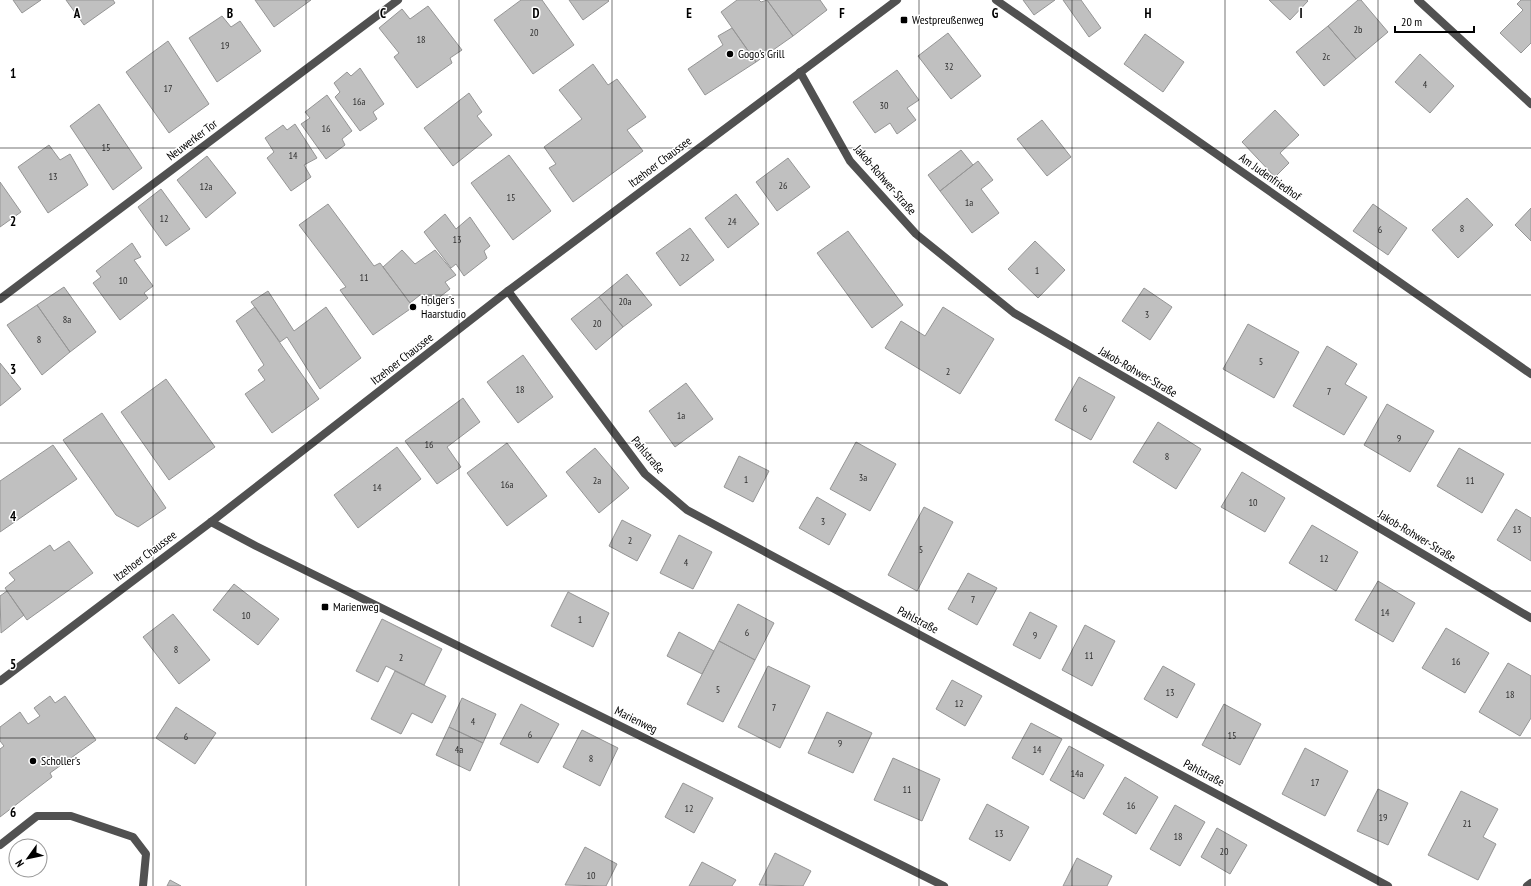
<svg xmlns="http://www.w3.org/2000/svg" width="1531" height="886" font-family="'PT Sans Narrow',sans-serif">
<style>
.building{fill:#c0c0c0;stroke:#959595}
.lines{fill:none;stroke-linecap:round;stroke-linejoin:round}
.service{stroke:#515151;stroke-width:8}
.minor{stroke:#515151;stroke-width:8}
.tertiary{stroke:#515151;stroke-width:8}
.grid{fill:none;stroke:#000;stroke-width:1;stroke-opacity:0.55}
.poi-dot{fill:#000;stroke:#fff;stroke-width:1.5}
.labels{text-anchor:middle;stroke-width:3;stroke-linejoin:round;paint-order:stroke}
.number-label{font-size:10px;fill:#303030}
.poi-label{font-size:12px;fill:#000;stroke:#fff;text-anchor:start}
.street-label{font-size:12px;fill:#000;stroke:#fff}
.grid-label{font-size:13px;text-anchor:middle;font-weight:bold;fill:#000;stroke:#fff;stroke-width:3;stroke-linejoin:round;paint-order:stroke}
</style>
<rect width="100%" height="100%" fill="#fff"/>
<path class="building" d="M 13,0 L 41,0 L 22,13 Z
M 66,0 L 113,0 L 115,3 L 84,25 Z
M 255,0 L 311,0 L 274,27 Z
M 521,0 L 542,0 L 574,45 L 533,74 L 494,20 Z
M 569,0 L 608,0 L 609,1 L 583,20 Z
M 737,0 L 759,0 L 761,2 L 767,0 L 793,36 L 756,62 L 721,12 Z
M 767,0 L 820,0 L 827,10 L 793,36 Z
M 1023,0 L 1055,0 L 1034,15 Z
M 1063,0 L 1081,0 L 1101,28 L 1089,37 Z
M 1269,0 L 1307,0 L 1308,1 L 1290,20 Z
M 1358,0 L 1361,0 L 1388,32 L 1356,59 L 1328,26 Z
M 1521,0 L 1531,0 L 1531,43 L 1521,53 L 1500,33 L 1523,10 L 1517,4 Z
M 428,6 L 462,50 L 450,58 L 452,63 L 417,88 L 394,57 L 399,53 L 379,28 L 402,9 L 410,19 Z
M 222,16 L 231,27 L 240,21 L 261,51 L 217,82 L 189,38 Z
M 1328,26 L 1356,59 L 1324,86 L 1296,52 Z
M 732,28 L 756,62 L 705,95 L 688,69 L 723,45 L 718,36 Z
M 948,33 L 981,76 L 951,99 L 918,56 Z
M 1145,34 L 1184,62 L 1163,92 L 1124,64 Z
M 168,41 L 209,104 L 169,133 L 126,72 Z
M 1420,54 L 1454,86 L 1430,113 L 1395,82 Z
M 593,64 L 608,85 L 617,79 L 646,117 L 627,130 L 643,151 L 573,202 L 549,168 L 556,164 L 544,147 L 582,119 L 559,90 Z
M 360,68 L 384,104 L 373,112 L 377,119 L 360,131 L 335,97 L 340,92 L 334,83 L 347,72 L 351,76 Z
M 897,70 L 919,100 L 907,108 L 916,120 L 897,134 L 890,123 L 875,133 L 853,102 Z
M 469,93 L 482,112 L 477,116 L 492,135 L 453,166 L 424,128 Z
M 327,95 L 352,131 L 342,139 L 345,145 L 326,159 L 301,124 L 310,118 L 305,112 Z
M 99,104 L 142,168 L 113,190 L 70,126 Z
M 1275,110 L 1299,135 L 1280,153 L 1289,163 L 1275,177 L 1242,142 Z
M 1042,120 L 1071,157 L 1047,176 L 1017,139 Z
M 295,124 L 317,158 L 304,165 L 311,177 L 291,191 L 267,158 L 274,152 L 265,138 L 283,125 L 287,130 Z
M 49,145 L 60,160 L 70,154 L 88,185 L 48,213 L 18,167 Z
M 961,150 L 973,165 L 940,191 L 928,175 Z
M 509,155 L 551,211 L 513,240 L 471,183 Z
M 207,156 L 236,193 L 206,218 L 177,180 Z
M 788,158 L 810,187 L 777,211 L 756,182 Z
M 978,161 L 993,180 L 981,189 L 999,213 L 972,233 L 940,191 Z
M 0,182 L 21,212 L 0,227 Z
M 161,189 L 190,229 L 166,246 L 138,207 Z
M 736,194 L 759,224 L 728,248 L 705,218 Z
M 1467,198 L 1493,225 L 1458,258 L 1432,230 Z
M 328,204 L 374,266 L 380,263 L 413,307 L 373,335 L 340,290 L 346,287 L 299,225 Z
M 1373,204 L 1407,228 L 1388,255 L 1353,231 Z
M 1531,208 L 1531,241 L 1515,225 Z
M 445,214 L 456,229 L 470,217 L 490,246 L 484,251 L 487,258 L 464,276 L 456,264 L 451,268 L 424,232 Z
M 690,228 L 714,260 L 680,286 L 656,253 Z
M 848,231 L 903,305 L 872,328 L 817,253 Z
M 1035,241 L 1065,270 L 1038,298 L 1008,269 Z
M 132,243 L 141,257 L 134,260 L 153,286 L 144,293 L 148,298 L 120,320 L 93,283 L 101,277 L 96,271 Z
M 402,250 L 415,264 L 435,250 L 456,275 L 445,282 L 450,289 L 428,306 L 420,295 L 410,303 L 383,267 Z
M 627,274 L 652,305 L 623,327 L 599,297 Z
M 64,287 L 96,332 L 70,352 L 37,305 Z
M 1144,288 L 1172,307 L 1150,340 L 1122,321 Z
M 268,291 L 294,331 L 326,307 L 361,358 L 320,389 L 287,337 L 280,342 L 251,302 Z
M 599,297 L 623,327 L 596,350 L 571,319 Z
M 37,305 L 70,352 L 42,375 L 7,325 Z
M 255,307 L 319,399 L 272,433 L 245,394 L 265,380 L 258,370 L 264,365 L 236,321 Z
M 943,307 L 994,339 L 960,394 L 885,348 L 901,321 L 925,336 Z
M 1248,324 L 1299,352 L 1274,398 L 1223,369 Z
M 1327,346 L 1357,364 L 1345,384 L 1367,397 L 1344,435 L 1293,406 Z
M 523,355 L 553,397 L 518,423 L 487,382 Z
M 0,363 L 21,389 L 0,406 Z
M 1079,377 L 1115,397 L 1091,440 L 1055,420 Z
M 166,379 L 215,447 L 169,480 L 121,412 Z
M 686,383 L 713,419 L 675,447 L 649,411 Z
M 463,398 L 480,422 L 447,447 L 461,467 L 437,484 L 405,441 Z
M 1387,404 L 1434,431 L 1410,472 L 1364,445 Z
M 102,413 L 166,508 L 138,527 L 116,515 L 63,440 Z
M 1158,422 L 1201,449 L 1176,489 L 1133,462 Z
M 856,442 L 896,464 L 870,511 L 830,489 Z
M 507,443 L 547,496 L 507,526 L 467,473 Z
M 53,445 L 77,479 L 0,532 L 0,481 Z
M 397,447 L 421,479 L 358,528 L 334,495 Z
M 595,448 L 629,488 L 599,513 L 566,472 Z
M 1459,448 L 1504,474 L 1482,513 L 1437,486 Z
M 739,456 L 769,471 L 753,502 L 724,487 Z
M 1242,472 L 1285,498 L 1265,532 L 1221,507 Z
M 817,497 L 846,514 L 829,545 L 799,528 Z
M 924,507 L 953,522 L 917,591 L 888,575 Z
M 1516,509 L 1531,518 L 1531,561 L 1497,540 Z
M 622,520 L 651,535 L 637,561 L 609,546 Z
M 1312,525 L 1358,552 L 1336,591 L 1289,563 Z
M 679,535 L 712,552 L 693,589 L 660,573 Z
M 69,541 L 93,573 L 27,620 L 5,588 L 15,580 L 9,573 L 50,545 L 54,551 Z
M 968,573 L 997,588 L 977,625 L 948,609 Z
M 1378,581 L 1415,603 L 1393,642 L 1355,620 Z
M 234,584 L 279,619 L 258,645 L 213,610 Z
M 7,591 L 24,615 L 1,633 L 0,596 Z
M 568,592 L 609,613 L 593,647 L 551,626 Z
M 738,604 L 774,623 L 755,660 L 719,641 Z
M 1030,612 L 1057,626 L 1040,659 L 1013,645 Z
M 173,614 L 210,660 L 179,684 L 143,637 Z
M 382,619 L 442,649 L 424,685 L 386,666 L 378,682 L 356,671 Z
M 1085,625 L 1115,641 L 1092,686 L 1062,670 Z
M 1446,628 L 1489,653 L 1465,693 L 1422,668 Z
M 679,632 L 714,651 L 702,674 L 667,656 Z
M 719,641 L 755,660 L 723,722 L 687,704 Z
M 1508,663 L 1531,676 L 1531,718 L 1520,736 L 1479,712 Z
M 768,666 L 810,686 L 780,748 L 738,727 Z
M 1163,666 L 1195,684 L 1177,718 L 1144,699 Z
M 395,671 L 446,696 L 432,723 L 412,713 L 401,734 L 371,719 Z
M 952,680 L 982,696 L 965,726 L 936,709 Z
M 50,696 L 55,703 L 65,696 L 96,740 L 50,773 L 52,777 L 0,817 L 0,749 L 4,746 L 0,741 L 0,727 L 20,712 L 28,724 L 40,716 L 34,708 Z
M 462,698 L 496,714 L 483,743 L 449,727 Z
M 521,704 L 559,724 L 538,763 L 500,744 Z
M 1224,704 L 1261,724 L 1240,765 L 1202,745 Z
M 176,707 L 216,733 L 195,764 L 156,738 Z
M 827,712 L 872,733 L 853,773 L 808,753 Z
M 1031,723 L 1062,739 L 1043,775 L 1012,758 Z
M 449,727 L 483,743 L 470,771 L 436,755 Z
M 582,730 L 618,748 L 600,786 L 563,767 Z
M 1069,746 L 1104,765 L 1084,799 L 1050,780 Z
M 1305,748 L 1348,771 L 1325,816 L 1282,794 Z
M 893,758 L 940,779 L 922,821 L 874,800 Z
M 1125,777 L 1158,797 L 1136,834 L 1103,814 Z
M 683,783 L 713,798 L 694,833 L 665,817 Z
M 1378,789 L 1408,803 L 1388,845 L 1357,831 Z
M 1461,791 L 1498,809 L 1483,837 L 1496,844 L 1478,880 L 1428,855 Z
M 987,804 L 1029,827 L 1010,861 L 969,839 Z
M 1175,805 L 1205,822 L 1180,866 L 1150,849 Z
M 1217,828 L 1247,845 L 1230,874 L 1201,857 Z
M 585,847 L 617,864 L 606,886 L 565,885 Z
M 775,853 L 811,871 L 803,886 L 759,885 Z
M 1077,858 L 1112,876 L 1107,886 L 1063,886 Z
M 702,862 L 736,880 L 732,886 L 689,886 Z
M 170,880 L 181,886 L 167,886 Z"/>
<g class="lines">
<path class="service" d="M 0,845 L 37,816 L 71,816 L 133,837 L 146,854 L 143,886"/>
<path class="minor" d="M 996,0 L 1531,374
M 1418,0 L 1531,104
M 800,72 L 850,161 L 916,234 L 1014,313 L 1150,392 L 1531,618
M 508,291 L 645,474 L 687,510 L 1388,886
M 0,299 L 398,0
M 211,522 L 256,546 L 944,886
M 1527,886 L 1531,883"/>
<path class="tertiary" d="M 0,681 L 211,522 L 508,291 L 897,0"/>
</g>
<path class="grid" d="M 153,0 L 153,886M 306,0 L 306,886M 459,0 L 459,886M 612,0 L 612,886M 766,0 L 766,886M 919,0 L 919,886M 1072,0 L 1072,886M 1225,0 L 1225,886M 1378,0 L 1378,886M 0,148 L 1531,148M 0,295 L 1531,295M 0,443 L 1531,443M 0,591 L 1531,591M 0,738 L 1531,738"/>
<g class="poi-dot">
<rect x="900" y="16" width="8" height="8" rx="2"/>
<circle cx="730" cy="54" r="4"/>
<circle cx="413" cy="307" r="4"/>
<rect x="321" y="603" width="8" height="8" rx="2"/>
<circle cx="33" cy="761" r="4"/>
</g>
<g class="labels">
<g class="number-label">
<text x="1358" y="33">2b</text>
<text x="534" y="36">20</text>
<text x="421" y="43">18</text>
<text x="225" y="49">19</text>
<text x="1326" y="60">2c</text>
<text x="949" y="70">32</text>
<text x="1425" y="88">4</text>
<text x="168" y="92">17</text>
<text x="359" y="105">16a</text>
<text x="884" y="109">30</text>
<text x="326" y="132">16</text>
<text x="106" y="151">15</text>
<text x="293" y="159">14</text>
<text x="53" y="180">13</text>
<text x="783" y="189">26</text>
<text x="206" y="190">12a</text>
<text x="511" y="201">15</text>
<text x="969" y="206">1a</text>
<text x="164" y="222">12</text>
<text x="732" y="225">24</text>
<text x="1462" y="232">8</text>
<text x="1380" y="233">6</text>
<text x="457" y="243">13</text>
<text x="685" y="261">22</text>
<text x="1037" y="274">1</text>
<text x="364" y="281">11</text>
<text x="123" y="284">10</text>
<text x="625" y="305">20a</text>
<text x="1147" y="318">3</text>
<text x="67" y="323">8a</text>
<text x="597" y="327">20</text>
<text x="39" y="343">8</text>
<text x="1261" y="365">5</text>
<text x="948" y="375">2</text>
<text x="520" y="393">18</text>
<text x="1329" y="395">7</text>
<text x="1085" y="412">6</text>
<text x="681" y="419">1a</text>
<text x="1399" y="442">9</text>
<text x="429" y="448">16</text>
<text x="1167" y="460">8</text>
<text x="863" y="481">3a</text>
<text x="746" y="483">1</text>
<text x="597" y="484">2a</text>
<text x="1470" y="484">11</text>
<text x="507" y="488">16a</text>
<text x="377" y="491">14</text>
<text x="1253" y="506">10</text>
<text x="823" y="525">3</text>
<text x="1517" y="533">13</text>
<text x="630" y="544">2</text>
<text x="921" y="553">5</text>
<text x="1324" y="562">12</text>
<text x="686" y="566">4</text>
<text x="973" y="603">7</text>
<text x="1385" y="616">14</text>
<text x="246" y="619">10</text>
<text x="580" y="623">1</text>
<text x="747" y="636">6</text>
<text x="1035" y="639">9</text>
<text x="176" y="653">8</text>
<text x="1089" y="659">11</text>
<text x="401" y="661">2</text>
<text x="1456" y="665">16</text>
<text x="718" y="693">5</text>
<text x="1170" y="696">13</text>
<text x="1510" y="698">18</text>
<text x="959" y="707">12</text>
<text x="774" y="711">7</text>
<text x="473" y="725">4</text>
<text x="530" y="738">6</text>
<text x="1232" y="739">15</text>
<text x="186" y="740">6</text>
<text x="840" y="747">9</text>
<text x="459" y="753">4a</text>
<text x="1037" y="753">14</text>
<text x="591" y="762">8</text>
<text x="1077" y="777">14a</text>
<text x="1315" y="786">17</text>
<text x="907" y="793">11</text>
<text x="1131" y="809">16</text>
<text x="689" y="812">12</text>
<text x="1383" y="821">19</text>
<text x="1467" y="827">21</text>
<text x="999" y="837">13</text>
<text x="1178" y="840">18</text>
<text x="1224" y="855">20</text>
<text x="591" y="879">10</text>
</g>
<g class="poi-label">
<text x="912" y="24">Westpreußenweg</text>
<text x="738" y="58">Gogo's Grill</text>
<text x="421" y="304">Holger's<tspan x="421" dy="14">Haarstudio</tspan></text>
<text x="333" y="611">Marienweg</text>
<text x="41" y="765">Scholler's</text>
</g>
<g class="street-label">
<text transform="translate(192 140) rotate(-37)" y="4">Neuwerker Tor</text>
<text transform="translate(660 162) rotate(-37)" y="4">Itzehoer Chaussee</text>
<text transform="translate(1270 177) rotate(35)" y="4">Am Judenfriedhof</text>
<text transform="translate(885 180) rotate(49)" y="4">Jakob-Rohwer-Straße</text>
<text transform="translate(402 359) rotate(-38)" y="4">Itzehoer Chaussee</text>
<text transform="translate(1138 372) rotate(30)" y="4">Jakob-Rohwer-Straße</text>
<text transform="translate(648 455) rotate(50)" y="4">Pahlstraße</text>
<text transform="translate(1417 536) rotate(31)" y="4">Jakob-Rohwer-Straße</text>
<text transform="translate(145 556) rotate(-37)" y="4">Itzehoer Chaussee</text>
<text transform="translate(918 620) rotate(28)" y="4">Pahlstraße</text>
<text transform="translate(636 720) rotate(26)" y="4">Marienweg</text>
<text transform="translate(1204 773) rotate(28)" y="4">Pahlstraße</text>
</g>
</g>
<g class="grid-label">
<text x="77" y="18">A</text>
<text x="230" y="18">B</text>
<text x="383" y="18">C</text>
<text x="536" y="18">D</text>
<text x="689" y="18">E</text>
<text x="842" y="18">F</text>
<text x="995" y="18">G</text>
<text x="1148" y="18">H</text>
<text x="1301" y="18">I</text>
<text x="13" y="78">1</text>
<text x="13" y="226">2</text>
<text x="13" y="374">3</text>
<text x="13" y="521">4</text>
<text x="13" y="669">5</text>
<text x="13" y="817">6</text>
</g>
<g transform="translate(28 858) rotate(237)"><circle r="19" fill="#ffffff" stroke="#999999"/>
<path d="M0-3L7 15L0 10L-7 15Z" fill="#000000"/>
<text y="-6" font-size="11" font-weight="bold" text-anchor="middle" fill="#000000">N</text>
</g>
<path d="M1395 26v6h79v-6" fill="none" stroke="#000000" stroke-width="2"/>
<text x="1401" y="26" font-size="12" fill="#000000" stroke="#ffffff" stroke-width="3" paint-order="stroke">20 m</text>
</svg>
